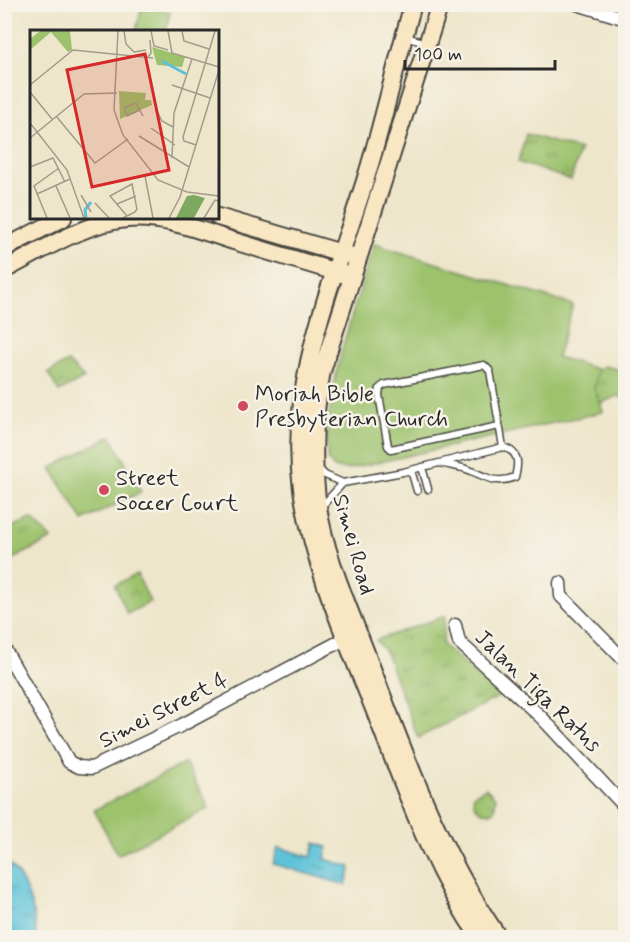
<svg xmlns="http://www.w3.org/2000/svg" width="630" height="942" font-family="Mynerve,sans-serif">
<style>
.grass{fill:#9cc26c;stroke:#64764c;stroke-width:1.5}
.park{fill:url(#park-tufts);stroke:#64764c;stroke-width:1.5}
.water{fill:url(#water-ripples);stroke:#447682;stroke-width:1.5}
.lines{fill:none;stroke-linecap:round;stroke-linejoin:round}
.lane-casing{stroke:#484743;stroke-width:9}
.street-casing{stroke:#484743;stroke-width:15}
.secondary-casing{stroke:#484743;stroke-width:20}
.lane{stroke:#fff;stroke-width:6}
.street{stroke:#fff;stroke-width:12}
.secondary{stroke:#f9e7c3;stroke-width:16}
.poi-dot{fill:#d1495b;stroke:#f7f3e8;stroke-width:2}
.labels{text-anchor:middle;stroke-width:5;stroke-linejoin:round;paint-order:stroke}
.poi-label{font-size:22px;fill:#2b2b2b;stroke:#f7f3e8;text-anchor:start}
.street-label{font-size:22px;fill:#2b2b2b;stroke:#f7f3e8}
.inset-river{fill:none;stroke:#5cc2d9;stroke-width:3}
.inset-road{fill:none;stroke:#a09b8b;stroke-width:1.5}
.view{fill:#d62828;fill-opacity:0.15;stroke:#d62828;stroke-width:3}
.inset-edge{fill:none;stroke:#2b2b2b;stroke-width:3}
</style>
<defs>
<pattern id="park-tufts" width="24" height="20" patternUnits="userSpaceOnUse" patternTransform="scale(1.5)"><rect width="24" height="20" fill="#9cc26c"/><path d="M3 7l-1-3M5 7V3M7 7l1-3M15 17l-1-3M17 17v-4M19 17l1-3" fill="none" stroke="#7f9e59"/></pattern>
<pattern id="water-ripples" width="26" height="14" patternUnits="userSpaceOnUse" patternTransform="scale(1.5)"><rect width="26" height="14" fill="#5cc2d9"/><path d="M2 4q2-2 4 0t4 0M15 11q2-2 4 0t4 0" fill="none" stroke="#4c9eb0"/></pattern>
</defs>
<rect width="100%" height="100%" fill="#f7f3e8"/>
<filter id="ink" filterUnits="userSpaceOnUse"><feTurbulence type="fractalNoise" baseFrequency=".0167" numOctaves="2"/><feDisplacementMap in="SourceGraphic" scale="12" xChannelSelector="R" yChannelSelector="G"/><feConvolveMatrix kernelMatrix="1 2 1 2 8 2 1 2 1" color-interpolation-filters="sRGB"/></filter>
<filter id="wash" filterUnits="userSpaceOnUse"><feTurbulence type="fractalNoise" baseFrequency=".008" numOctaves="4" result="noise"/><feDisplacementMap in="SourceGraphic" scale="24" xChannelSelector="R" yChannelSelector="G"/><feGaussianBlur stdDeviation="1.35" result="paint"/><feColorMatrix in="noise" values="0 0 0 0 0 0 0 0 0 0 0 0 0 0 0 0 0 1.4 0 .05"/><feComposite in="paint" operator="in"/></filter>
<g filter="url(#wash)">
<rect width="100%" height="100%" fill="#eee6cb"/>
<path class="grass" d="M 142,6 L 170,12 L 166,31 L 136,31 Z
M 374,244 L 573,305 L 557,357 L 607,372 L 599,398 L 603,412 L 348,469 L 334,468 L 327,459 C 325,384 353,315 374,244 Z
M 111,436 L 141,492 L 83,521 L 51,468 Z
M 185,763 L 209,808 L 118,855 L 94,810 Z"/>
<path class="park" d="M 526,134 L 580,150 L 571,180 L 518,162 Z
M 68,362 L 84,378 L 59,392 L 48,373 Z
M 604,366 L 625,371 L 625,403 L 620,395 L 601,403 L 594,389 L 598,370 Z
M 31,519 L 52,539 L 5,563 L 5,530 Z
M 137,574 L 150,602 L 127,614 L 115,585 Z
M 445,616 L 443,645 L 500,696 L 418,738 L 386,653 L 376,640 Z
M 486,788 L 496,799 L 494,810 L 490,813 L 480,811 L 474,804 L 473,795 Z"/>
<path class="water" d="M 315,843 L 328,847 L 325,859 L 351,867 L 346,885 L 273,864 L 278,847 L 311,857 Z
M 4,861 C 26,874 36,914 36,937 L 5,937 Z"/>
</g>
<g filter="url(#ink)">
<g class="lines">
<defs>
<path id="lane" d="M 405,37 L 427,43
M 499,426 L 391,449 L 388,446 L 379,395 L 380,388 L 384,385 L 484,365 L 490,371 L 503,447
M 422,467 L 428,489
M 319,469 L 325,475 L 343,483 L 403,472 L 503,447 C 519,452 519,462 515,477 C 494,486 483,474 463,468 C 455,466 447,465 439,463
M 411,470 L 417,491
M 322,506 L 343,483"/>
<path id="street" d="M 577,4 L 626,19
M 560,583 L 561,596 L 626,662
M 455,625 L 459,642 L 542,718 L 626,808
M 4,648 L 69,762 L 79,767 L 92,768 L 182,725 L 352,635"/>
<path id="secondary" d="M 413,4 C 396,63 383,123 365,181 C 334,280 287,382 302,489 C 313,567 347,641 376,714 C 406,791 432,869 480,938
M 440,4 L 322,371 C 313,416 312,462 318,507 C 326,559 350,610 368,658 C 405,755 439,852 499,938
M 218,217 L 352,256
M 4,248 L 63,218
M 4,270 C 43,250 82,224 126,219 C 164,215 201,231 237,242 C 273,253 310,264 346,275"/>
</defs>
<use href="#lane" class="lane-casing"/>
<use href="#street" class="street-casing"/>
<use href="#secondary" class="secondary-casing"/>
<use href="#lane" class="lane"/>
<use href="#street" class="street"/>
<use href="#secondary" class="secondary"/>
</g>
</g>
<g class="poi-dot">
<circle cx="243" cy="406" r="6"/>
<circle cx="104" cy="490" r="6"/>
</g>
<g class="labels">
<g class="poi-label">
<text x="255" y="401">Moriah Bible<tspan x="255" dy="25">Presbyterian Church</tspan></text>
<text x="116" y="485">Street<tspan x="116" dy="25">Soccer Court</tspan></text>
</g>
<g class="street-label">
<text transform="translate(355 544) rotate(74)" y="8">Simei Road</text>
<text transform="translate(539 690) rotate(44)" y="8">Jalan Tiga Ratus</text>
<text transform="translate(163 709) rotate(-27)" y="8">Simei Street 4</text>
</g>
</g>
<g transform="translate(30 30)">
<rect width="189" height="189" fill="#eee6cb"/>
<path d="M 89,61 L 116,63 L 115,70 L 121,70 L 122,75 L 90,89 Z" fill="#9cc26c"/>
<path d="M 164,165 L 175,168 L 164,188 L 146,188 L 157,166 Z" fill="#7da860"/>
<path d="M 10,1 L 40,1 L 42,20 L 38,22 L 21,2 L 0,20 L 0,9 ZM 122,17 L 155,27 L 152,37 L 127,35 Z" fill="#9cc26c"/>
<path class="inset-river" d="M 132,31 L 156,44M 56,188 L 55,180 L 61,172"/>
<path class="inset-road" d="M 88,1 L 84,80 L 93,105 L 128,150 L 157,162 L 189,166M 94,1 L 96,14 L 104,22 L 116,20M 121,1 L 124,16 L 138,20M 138,1 L 142,23 L 189,37M 152,1 L 154,11 L 179,19M 118,27 L 121,23 L 120,10M 0,55 L 43,20 L 123,28M 142,55 L 180,68M 0,62 L 22,89M 110,80 L 97,86 L 94,78 L 106,73 L 113,86M 127,81 L 132,91 L 143,97M 26,86 L 65,133 L 98,109M 0,93 L 37,140 L 54,188M 121,98 L 145,115M 109,106 L 159,137M 0,108 L 54,64 L 87,63M 166,115 L 154,111 L 153,107 L 185,1M 142,128 L 144,83 L 162,29M 0,137 L 23,128 L 35,152M 115,146 L 123,188M 26,156 L 40,188M 7,164 L 40,149M 51,165 L 61,182M 65,173 L 79,188M 87,174 L 106,166M 17,188 L 4,156 L 29,138M 93,188 L 105,182 L 107,179 L 102,154 L 80,166 L 97,186M 139,188 L 150,167 L 189,40M 174,188 L 185,170 L 189,171"/>
<path class="view" d="M 115,24 L 139,140 L 62,157 L 37,40 Z"/>
<rect width="189" height="189" class="inset-edge"/>
</g>
<rect width="630" height="942" fill="none" stroke="#f7f3e8" stroke-width="24"/>
<path d="M405 60v9h150v-9" fill="none" stroke="#2b2b2b" stroke-width="3"/>
<text x="414" y="60" font-size="18" fill="#2b2b2b" stroke="#f7f3e8" stroke-width="4.5" paint-order="stroke">100 m</text>
</svg>
